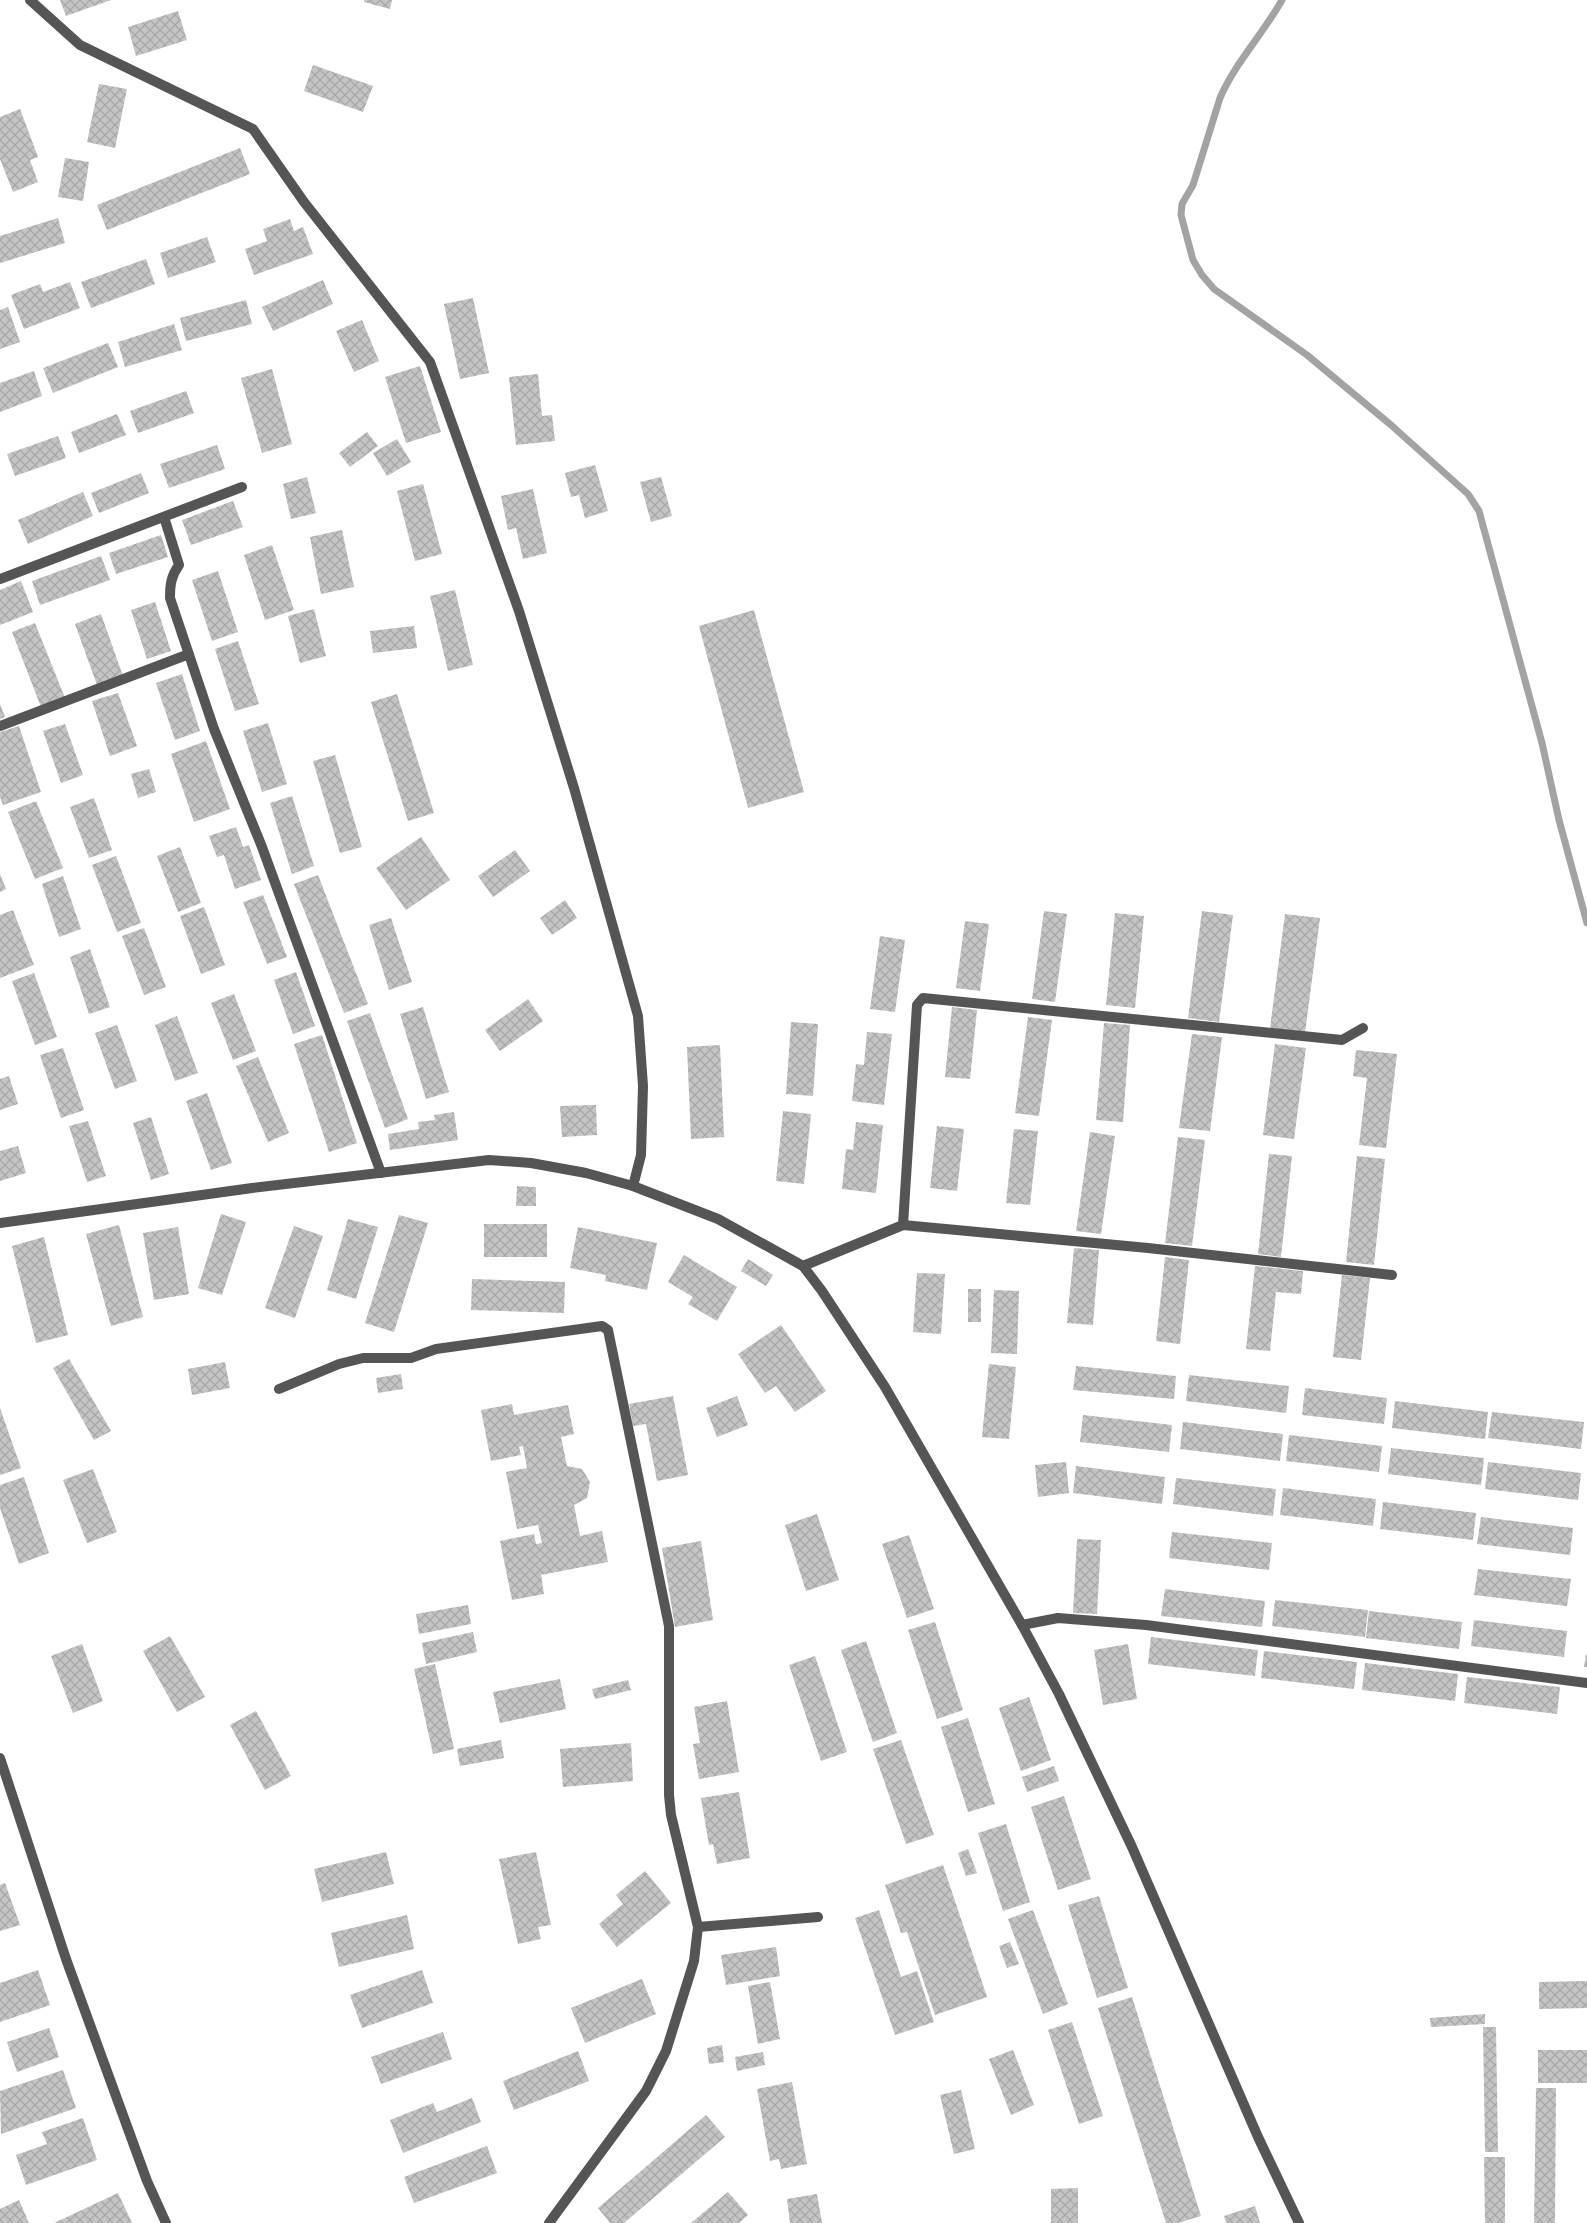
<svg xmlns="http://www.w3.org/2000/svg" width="1587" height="2223" font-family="Ubuntu,sans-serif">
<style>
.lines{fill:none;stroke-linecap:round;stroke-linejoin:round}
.stream{stroke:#a3a3a3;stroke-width:7}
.building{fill:url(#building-cross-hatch)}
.minor{stroke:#555;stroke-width:10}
.tertiary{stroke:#555;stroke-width:10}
</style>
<defs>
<pattern id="building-cross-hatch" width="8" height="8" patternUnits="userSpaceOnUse" patternTransform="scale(1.25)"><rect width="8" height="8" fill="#c4c4c4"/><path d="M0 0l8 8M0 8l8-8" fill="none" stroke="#a7a7a7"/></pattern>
</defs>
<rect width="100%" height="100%" fill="#fff"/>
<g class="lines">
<path class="stream" d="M 1282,0 C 1263,34 1235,63 1220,98 L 1193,185 L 1182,204 L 1181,215 L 1193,260 L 1202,275 L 1214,289 L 1307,355 L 1391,425 L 1468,494 L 1479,511 L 1542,743 L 1559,820 L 1587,923"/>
</g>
<path class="building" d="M 60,0 L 111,0 L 66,16 Z
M 364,0 L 392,0 L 390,9 L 364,2 Z
M 178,11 L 187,40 L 136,56 L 128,27 Z
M 313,65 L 373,86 L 363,112 L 304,91 Z
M 99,84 L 127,89 L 115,148 L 87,142 Z
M 20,109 L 38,157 L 30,160 L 38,182 L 13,192 L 0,159 L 0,117 Z
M 240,148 L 250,174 L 107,230 L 97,205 Z
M 65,158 L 89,162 L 83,201 L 58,197 Z
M 58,218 L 65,243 L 0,263 L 0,236 Z
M 290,219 L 294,231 L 303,227 L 313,254 L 254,275 L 245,249 L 267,241 L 263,229 Z
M 207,237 L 216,262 L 168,278 L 160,253 Z
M 146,259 L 155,284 L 91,308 L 81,282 Z
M 323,280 L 333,304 L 273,331 L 262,307 Z
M 70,282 L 80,308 L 24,329 L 11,295 L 40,284 L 43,292 Z
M 473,298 L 489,373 L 460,379 L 444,304 Z
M 246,300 L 252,324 L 186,341 L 180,318 Z
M 8,307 L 20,342 L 0,349 L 0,310 Z
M 362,320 L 379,361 L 354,372 L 336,331 Z
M 174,324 L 182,350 L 125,367 L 118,342 Z
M 108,343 L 118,367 L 53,393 L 43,368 Z
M 420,366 L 441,432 L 406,443 L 385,377 Z
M 272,369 L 292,444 L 262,453 L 241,378 Z
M 34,371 L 42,396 L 0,412 L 0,383 Z
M 538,374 L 542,416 L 552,415 L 555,441 L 516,445 L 509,377 Z
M 186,391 L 194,413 L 138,433 L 130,411 Z
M 117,414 L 126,435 L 79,453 L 71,432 Z
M 367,432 L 378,446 L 350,467 L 339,453 Z
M 58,436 L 66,458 L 15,476 L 7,454 Z
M 397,439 L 411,462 L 387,476 L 373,453 Z
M 217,445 L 225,469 L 169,488 L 160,464 Z
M 595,465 L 608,511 L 585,518 L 579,495 L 571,497 L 565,473 Z
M 141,473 L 149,493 L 99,513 L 91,493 Z
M 307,477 L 316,513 L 291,519 L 283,484 Z
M 661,477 L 672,516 L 651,522 L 640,482 Z
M 423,484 L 442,554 L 415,561 L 397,491 Z
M 533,489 L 547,553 L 523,559 L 516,528 L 508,530 L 501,496 Z
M 83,492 L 93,516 L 28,544 L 18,520 Z
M 233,501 L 243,527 L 191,545 L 182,520 Z
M 342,530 L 354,587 L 321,594 L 310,537 Z
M 161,535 L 168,557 L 116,574 L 109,553 Z
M 272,545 L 294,610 L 265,620 L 244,555 Z
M 101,556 L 110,580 L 40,605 L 32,581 Z
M 218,571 L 238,632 L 212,641 L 192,580 Z
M 21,581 L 33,612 L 0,625 L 0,590 Z
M 455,590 L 473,665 L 448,671 L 430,596 Z
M 155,602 L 171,651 L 147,659 L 131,610 Z
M 314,609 L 326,656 L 300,663 L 288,616 Z
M 754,610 L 804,792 L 748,808 L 699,626 Z
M 101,614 L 123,676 L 97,685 L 75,624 Z
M 35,623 L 65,698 L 41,707 L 12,632 Z
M 414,626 L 417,648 L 373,653 L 370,631 Z
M 238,641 L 259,704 L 235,711 L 215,649 Z
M 182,674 L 200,731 L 175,740 L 156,683 Z
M 118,693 L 137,746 L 110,756 L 92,701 Z
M 397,694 L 434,813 L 408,821 L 371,702 Z
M 0,704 L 5,717 L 0,719 Z
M 268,723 L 287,784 L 262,792 L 243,731 Z
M 65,724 L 83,775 L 61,783 L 43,731 Z
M 19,726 L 41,792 L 3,805 L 0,797 L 0,732 Z
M 206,741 L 230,809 L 194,822 L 171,754 Z
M 335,755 L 362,847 L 340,853 L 313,761 Z
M 149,769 L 156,792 L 138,798 L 131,774 Z
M 292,796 L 314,866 L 292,874 L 270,803 Z
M 94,798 L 112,850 L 89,858 L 70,807 Z
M 36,801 L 63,868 L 35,879 L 8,812 Z
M 236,827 L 243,847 L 249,845 L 261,880 L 235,889 L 224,855 L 217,857 L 209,836 Z
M 421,837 L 450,880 L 406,910 L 376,868 Z
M 180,847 L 201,903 L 178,912 L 157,856 Z
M 515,850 L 530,871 L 493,897 L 478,876 Z
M 116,856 L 141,923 L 117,932 L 92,865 Z
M 0,874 L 6,889 L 0,892 Z
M 318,875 L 368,1004 L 344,1013 L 294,884 Z
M 63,876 L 81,929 L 59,937 L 42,884 Z
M 263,895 L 287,957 L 267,964 L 243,902 Z
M 565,900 L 577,918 L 552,935 L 540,918 Z
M 204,907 L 225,965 L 201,974 L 180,916 Z
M 13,910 L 34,965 L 0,978 L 0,915 Z
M 1044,911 L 1067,914 L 1055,1002 L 1032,999 Z
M 1202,911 L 1233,915 L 1219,1022 L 1188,1018 Z
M 1115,913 L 1144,916 L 1135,1008 L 1106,1005 Z
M 1285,914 L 1320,918 L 1305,1033 L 1270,1028 Z
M 391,918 L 412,982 L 389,990 L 369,925 Z
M 965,921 L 989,924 L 980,991 L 956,988 Z
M 144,928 L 166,987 L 144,995 L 122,936 Z
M 880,936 L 905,940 L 895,1012 L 870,1009 Z
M 90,949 L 110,1007 L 89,1014 L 70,957 Z
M 296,972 L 315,1026 L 293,1034 L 274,980 Z
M 34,973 L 57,1037 L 35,1045 L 12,981 Z
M 234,994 L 256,1051 L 233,1060 L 211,1003 Z
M 528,999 L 543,1021 L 500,1051 L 485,1030 Z
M 423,1007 L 449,1092 L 426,1099 L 400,1014 Z
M 952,1007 L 977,1010 L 970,1079 L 945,1077 Z
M 370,1013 L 408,1119 L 385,1128 L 347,1021 Z
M 177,1016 L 198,1073 L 175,1081 L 155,1025 Z
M 1028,1017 L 1052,1020 L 1039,1116 L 1015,1113 Z
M 791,1022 L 818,1024 L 813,1096 L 786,1094 Z
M 1104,1023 L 1130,1025 L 1123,1122 L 1096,1120 Z
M 117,1025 L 137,1081 L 115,1089 L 95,1033 Z
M 867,1032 L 892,1034 L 884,1105 L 852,1101 L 856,1064 L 864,1065 Z
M 1192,1034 L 1222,1037 L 1210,1131 L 1179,1128 Z
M 322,1035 L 357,1143 L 329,1152 L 294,1044 Z
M 1275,1044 L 1306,1048 L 1294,1139 L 1263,1135 Z
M 720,1045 L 724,1137 L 691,1139 L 687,1047 Z
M 63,1048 L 84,1110 L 61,1118 L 40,1055 Z
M 1356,1050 L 1397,1054 L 1386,1148 L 1359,1145 L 1367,1078 L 1353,1076 Z
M 258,1057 L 289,1133 L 268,1142 L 236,1066 Z
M 9,1076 L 18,1104 L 0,1110 L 0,1079 Z
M 207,1093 L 232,1163 L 211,1170 L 186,1101 Z
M 596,1105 L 597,1135 L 562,1137 L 560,1106 Z
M 783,1111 L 811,1114 L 804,1184 L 776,1181 Z
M 454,1112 L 458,1140 L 390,1150 L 388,1134 L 419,1129 L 418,1122 L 435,1120 L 434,1115 Z
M 151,1117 L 169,1174 L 151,1180 L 133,1123 Z
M 88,1121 L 106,1176 L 87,1182 L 69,1126 Z
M 856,1122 L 883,1125 L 876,1193 L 842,1189 L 846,1149 L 853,1150 Z
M 937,1126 L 964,1129 L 957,1191 L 930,1188 Z
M 1014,1129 L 1038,1131 L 1030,1205 L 1006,1203 Z
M 1090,1132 L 1115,1136 L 1101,1234 L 1076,1231 Z
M 1178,1137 L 1205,1140 L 1192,1246 L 1165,1243 Z
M 18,1146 L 26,1173 L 0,1181 L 0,1151 Z
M 1269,1154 L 1292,1156 L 1281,1257 L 1258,1254 Z
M 1357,1156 L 1385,1159 L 1374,1265 L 1346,1262 Z
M 517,1186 L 536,1187 L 536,1206 L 516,1206 Z
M 221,1214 L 246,1222 L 222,1295 L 198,1288 Z
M 399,1215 L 428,1223 L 394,1332 L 365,1323 Z
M 348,1219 L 378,1227 L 356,1299 L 327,1290 Z
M 484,1224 L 547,1224 L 547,1257 L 484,1257 Z
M 119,1225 L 143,1317 L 111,1326 L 86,1234 Z
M 294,1226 L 323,1236 L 295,1318 L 265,1308 Z
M 178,1227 L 189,1294 L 154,1300 L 143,1233 Z
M 578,1227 L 657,1243 L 647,1290 L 605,1281 L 606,1275 L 570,1268 Z
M 44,1237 L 68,1335 L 36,1343 L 12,1246 Z
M 1074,1248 L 1099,1250 L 1093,1325 L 1067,1323 Z
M 684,1255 L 737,1287 L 717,1321 L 688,1304 L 693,1297 L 668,1282 Z
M 1165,1257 L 1189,1260 L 1180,1344 L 1156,1341 Z
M 748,1259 L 773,1275 L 766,1286 L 741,1271 Z
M 1255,1266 L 1303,1271 L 1301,1294 L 1276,1292 L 1270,1351 L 1246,1349 Z
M 917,1273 L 945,1274 L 941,1334 L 913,1332 Z
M 1342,1275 L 1370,1278 L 1361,1360 L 1333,1357 Z
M 472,1279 L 565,1282 L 564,1313 L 471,1310 Z
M 968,1289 L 981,1289 L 981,1322 L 968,1322 Z
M 994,1290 L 1019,1291 L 1017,1354 L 991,1353 Z
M 781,1325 L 826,1391 L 795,1412 L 776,1386 L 765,1393 L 738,1354 Z
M 69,1359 L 111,1431 L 94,1440 L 53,1368 Z
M 225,1362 L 230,1388 L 192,1395 L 188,1369 Z
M 989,1364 L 1016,1367 L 1009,1439 L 982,1437 Z
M 1076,1366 L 1176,1376 L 1174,1399 L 1073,1390 Z
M 401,1374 L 403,1389 L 378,1393 L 376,1378 Z
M 1189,1375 L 1289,1386 L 1286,1413 L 1186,1401 Z
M 1305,1388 L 1387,1398 L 1384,1424 L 1302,1415 Z
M 673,1396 L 688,1475 L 657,1481 L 646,1424 L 633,1426 L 629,1404 Z
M 737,1396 L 748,1425 L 717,1437 L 706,1408 Z
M 1395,1401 L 1488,1412 L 1485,1439 L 1392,1428 Z
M 512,1404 L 514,1415 L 568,1405 L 574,1434 L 561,1437 L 567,1466 L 582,1469 L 590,1482 L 587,1498 L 574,1505 L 580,1536 L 602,1531 L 608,1562 L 541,1575 L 544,1594 L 512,1600 L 500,1541 L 534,1534 L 536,1544 L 542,1543 L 538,1525 L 517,1529 L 506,1472 L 527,1468 L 523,1446 L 519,1447 L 521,1455 L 491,1461 L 481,1410 Z
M 0,1408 L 21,1468 L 0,1475 Z
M 1492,1412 L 1584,1422 L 1581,1449 L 1488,1438 Z
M 1083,1415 L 1172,1425 L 1169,1452 L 1080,1442 Z
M 1183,1422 L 1283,1434 L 1280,1461 L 1180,1449 Z
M 1289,1435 L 1382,1446 L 1379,1472 L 1286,1461 Z
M 1391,1448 L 1484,1458 L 1481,1485 L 1388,1474 Z
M 1066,1462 L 1069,1493 L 1038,1497 L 1035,1465 Z
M 1488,1462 L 1581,1473 L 1578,1500 L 1485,1489 Z
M 1076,1466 L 1165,1477 L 1162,1504 L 1073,1493 Z
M 93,1469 L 117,1532 L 87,1543 L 63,1480 Z
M 24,1477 L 49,1553 L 19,1564 L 0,1508 L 0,1485 Z
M 1176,1478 L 1276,1489 L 1273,1516 L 1173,1504 Z
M 1283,1488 L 1376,1499 L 1373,1526 L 1280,1515 Z
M 1383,1502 L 1476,1513 L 1473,1540 L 1380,1529 Z
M 817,1514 L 839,1580 L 806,1591 L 785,1525 Z
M 1481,1517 L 1573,1528 L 1570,1555 L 1477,1544 Z
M 1172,1532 L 1272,1543 L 1269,1570 L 1169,1558 Z
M 909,1535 L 934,1609 L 907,1618 L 882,1544 Z
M 1077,1539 L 1101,1540 L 1097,1614 L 1073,1613 Z
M 701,1541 L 713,1620 L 675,1627 L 662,1548 Z
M 1478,1569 L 1571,1579 L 1567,1606 L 1474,1595 Z
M 1165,1589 L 1265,1601 L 1262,1627 L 1161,1616 Z
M 1275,1600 L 1368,1610 L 1365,1637 L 1272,1626 Z
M 468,1605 L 471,1624 L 419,1634 L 416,1614 Z
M 1369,1611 L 1462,1622 L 1459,1649 L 1366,1638 Z
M 1474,1620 L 1567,1631 L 1564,1657 L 1471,1646 Z
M 935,1622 L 963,1710 L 937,1719 L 908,1630 Z
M 473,1632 L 477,1652 L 426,1664 L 422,1643 Z
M 170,1636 L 205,1697 L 177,1712 L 143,1651 Z
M 1151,1637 L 1258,1650 L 1255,1676 L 1148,1664 Z
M 866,1641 L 897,1733 L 873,1742 L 841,1650 Z
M 82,1644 L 103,1701 L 73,1713 L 51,1656 Z
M 1128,1644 L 1137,1699 L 1103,1705 L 1094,1650 Z
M 1264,1651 L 1357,1662 L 1354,1689 L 1261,1678 Z
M 1586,1654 L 1587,1655 L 1587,1667 L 1584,1667 Z
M 815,1656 L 847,1752 L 821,1761 L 789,1665 Z
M 1365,1663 L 1458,1674 L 1455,1701 L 1362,1690 Z
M 435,1664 L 454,1749 L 433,1754 L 414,1669 Z
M 1467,1677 L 1560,1687 L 1557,1714 L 1464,1703 Z
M 560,1679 L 566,1709 L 500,1723 L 493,1692 Z
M 628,1680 L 631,1690 L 595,1699 L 592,1689 Z
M 1029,1697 L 1051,1760 L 1021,1771 L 999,1708 Z
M 727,1701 L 739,1772 L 699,1779 L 693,1744 L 700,1743 L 694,1707 Z
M 256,1711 L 291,1776 L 265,1790 L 230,1725 Z
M 968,1718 L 995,1804 L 968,1812 L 941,1727 Z
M 501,1740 L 504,1758 L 460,1766 L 457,1749 Z
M 901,1740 L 934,1835 L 906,1844 L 873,1749 Z
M 631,1743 L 633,1781 L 563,1787 L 560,1749 Z
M 1054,1766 L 1059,1781 L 1027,1792 L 1022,1777 Z
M 739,1792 L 750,1858 L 717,1864 L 713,1844 L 709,1845 L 701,1798 Z
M 1064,1796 L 1091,1879 L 1058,1890 L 1031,1807 Z
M 1006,1824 L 1030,1902 L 1003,1911 L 978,1833 Z
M 968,1849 L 977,1873 L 966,1876 L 958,1853 Z
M 386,1852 L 394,1884 L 322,1902 L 314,1869 Z
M 536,1852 L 551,1925 L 538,1927 L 541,1939 L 518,1944 L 499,1859 Z
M 943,1865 L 987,1997 L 935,2015 L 907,1932 L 901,1933 L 885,1885 Z
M 645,1871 L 671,1903 L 617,1947 L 599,1924 L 623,1904 L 616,1895 Z
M 5,1883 L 20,1925 L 0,1931 L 0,1885 Z
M 1099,1896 L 1128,1988 L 1097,1998 L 1068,1905 Z
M 879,1910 L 901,1977 L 917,1971 L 934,2022 L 895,2035 L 855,1918 Z
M 1033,1910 L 1068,2004 L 1043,2014 L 1008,1919 Z
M 407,1915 L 414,1949 L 339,1967 L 331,1933 Z
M 1010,1942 L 1019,1964 L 1007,1968 L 999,1946 Z
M 776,1947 L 780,1976 L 726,1985 L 721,1955 Z
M 38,1970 L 50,2005 L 0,2022 L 0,1983 Z
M 422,1970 L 433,2003 L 362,2028 L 350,1995 Z
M 642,1979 L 656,2014 L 585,2043 L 571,2008 Z
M 1587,1981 L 1587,2008 L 1539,2009 L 1539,1982 Z
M 770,1982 L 780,2039 L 758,2044 L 748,1986 Z
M 1132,1997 L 1201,2216 L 1178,2223 L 1166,2223 L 1098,2008 Z
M 1485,2014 L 1485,2024 L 1431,2027 L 1430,2018 Z
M 1072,2022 L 1103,2116 L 1079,2124 L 1048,2030 Z
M 1483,2027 L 1496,2027 L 1498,2152 L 1485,2152 Z
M 49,2028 L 59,2057 L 17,2072 L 7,2042 Z
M 443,2032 L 452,2059 L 381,2084 L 371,2057 Z
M 722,2045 L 724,2062 L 709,2064 L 707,2048 Z
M 1013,2050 L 1034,2105 L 1011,2115 L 989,2059 Z
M 1538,2050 L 1587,2050 L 1587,2083 L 1538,2083 Z
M 578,2051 L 589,2081 L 514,2110 L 503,2081 Z
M 763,2052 L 765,2065 L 737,2071 L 735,2057 Z
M 63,2070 L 76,2108 L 1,2134 L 0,2091 Z
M 792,2082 L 807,2164 L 781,2169 L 779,2159 L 770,2161 L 757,2089 Z
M 1536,2088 L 1556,2088 L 1555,2223 L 1534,2223 Z
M 961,2090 L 975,2149 L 954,2154 L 940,2095 Z
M 472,2098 L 481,2122 L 403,2153 L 390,2120 L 433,2103 L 437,2112 Z
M 706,2115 L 725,2137 L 624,2223 L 610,2223 L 598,2208 Z
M 83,2118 L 97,2160 L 26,2185 L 16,2155 L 47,2144 L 42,2132 Z
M 487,2146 L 497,2173 L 414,2203 L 404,2177 Z
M 1484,2157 L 1505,2157 L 1505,2223 L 1485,2223 Z
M 1078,2188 L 1078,2223 L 1051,2223 L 1051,2189 Z
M 728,2192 L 748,2215 L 739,2223 L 691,2223 Z
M 118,2193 L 132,2223 L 54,2223 Z
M 817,2194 L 822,2223 L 790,2223 L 787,2199 Z
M 19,2200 L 29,2223 L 0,2223 L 0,2209 Z
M 1255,2206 L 1260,2223 L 1226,2223 L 1224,2216 Z"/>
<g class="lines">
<path class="minor" d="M 30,0 L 80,45 L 253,129 L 304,202 L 430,362 L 519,611 L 574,788 L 638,1016 L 643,1086 L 641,1155 L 633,1186
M 164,517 L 179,565 C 171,576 170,585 170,598 L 214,729 L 262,847 L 381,1173
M 0,579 L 242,487
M 0,726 L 189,654
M 903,1225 L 917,1005 L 923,998 L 1342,1040 L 1363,1028
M 803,1266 L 903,1225 L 1148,1248 L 1392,1275
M 279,1389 L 339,1364 L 363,1358 L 411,1358 L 436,1349 L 602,1326 L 608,1330 L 669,1626 L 669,1795 L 671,1815 L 698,1927 L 694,1961 L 666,2051 L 646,2091 L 549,2223
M 1022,1625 L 1058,1618 L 1146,1625 L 1587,1683
M 698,1927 L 818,1917"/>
<path class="tertiary" d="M 0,1223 L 252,1188 L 489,1160 L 531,1163 L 586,1173 L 633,1186 L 718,1219 L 803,1266 L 822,1291 L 885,1387 L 1022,1625 L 1059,1694 L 1132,1847 L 1258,2137 L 1299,2223
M 0,1758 L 66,1959 L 147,2181 L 166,2223"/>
</g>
</svg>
